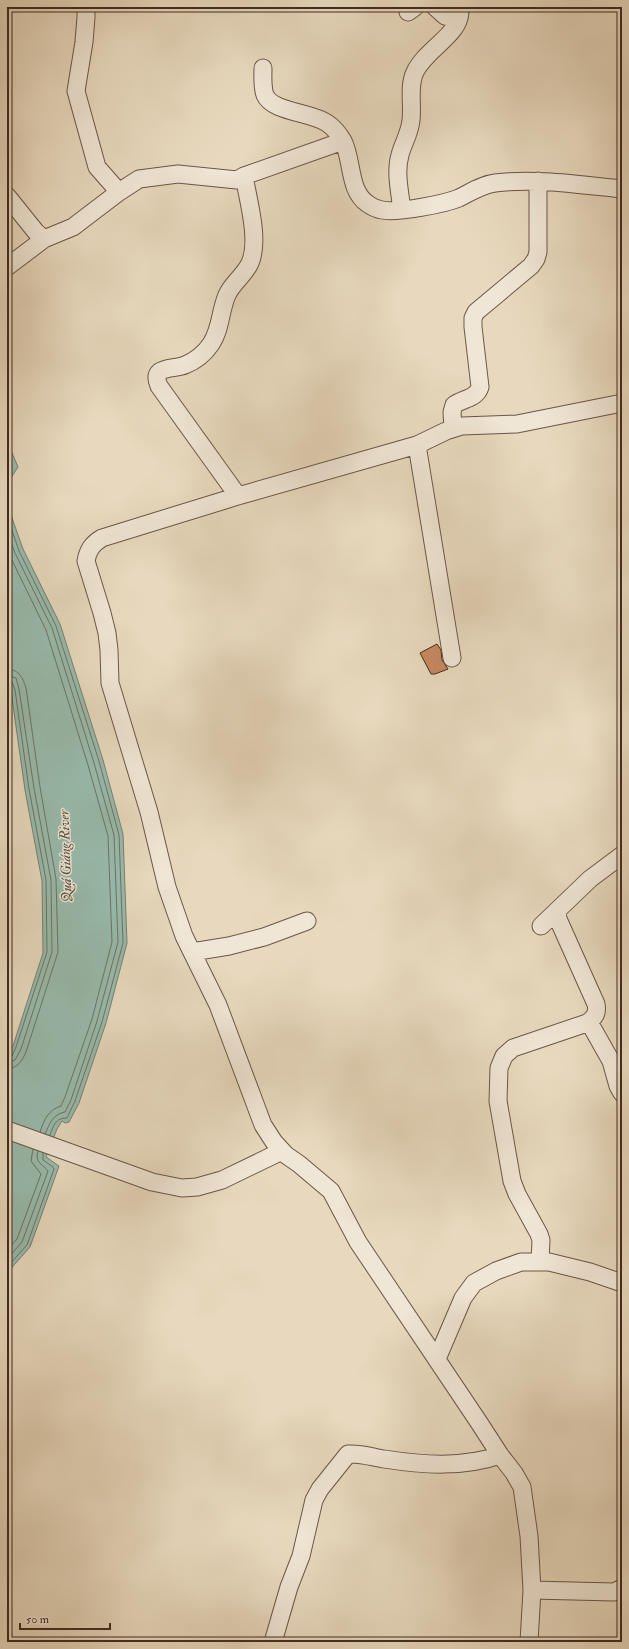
<svg xmlns="http://www.w3.org/2000/svg" width="629" height="1649" font-family="'IM FELL Double Pica',serif">
<style>
.water{fill:#98bbad;stroke:#758175}
.lines{fill:none;stroke-linecap:round;stroke-linejoin:round}
.shore{stroke:#6c7367;stroke-width:1}
.building{fill:#c88961;stroke:#402b21}
.minor-casing{stroke:#6a5648;stroke-width:19}
.minor{stroke:#f0e6d5;stroke-width:17}
.labels{text-anchor:middle;stroke-width:3;stroke-linejoin:round;paint-order:stroke}
.water-label{font-size:14px;font-style:italic;fill:#564f44;stroke:#f0e6d5}
</style>
<rect width="100%" height="100%" fill="#e8d9be"/>
<filter id="stains"><feTurbulence type="fractalNoise" baseFrequency=".005" numOctaves="4"/><feColorMatrix values="0 0 0 0 .2 0 0 0 0 .09 0 0 0 0 .02 0 0 0 .5 -.17"/></filter>
<radialGradient id="worn" r=".72"><stop offset=".6" stop-color="#630" stop-opacity="0"/><stop offset="1" stop-color="#630" stop-opacity=".3"/></radialGradient>
<path class="water" d="M 7,441 L 18,467 L 7,484 Z
M 7,504 L 23,549 L 60,624 L 103,760 L 123,834 L 127,943 L 106,1023 L 79,1103 L 69,1122 L 65,1123 L 62,1121 L 57,1129 L 46,1157 L 59,1166 L 30,1247 L 7,1273 L 7,1057 L 13,1046 L 43,953 L 42,881 L 25,790 L 11,691 L 7,677 Z"/>
<g class="lines">
<path class="shore" d="M 7,516 L 19,551 L 56,626 L 99,761 L 119,835 L 123,943 L 102,1022 L 75,1101 L 67,1118 C 55,1118 54,1125 50,1135
M 7,532 L 15,553 L 52,628 L 94,763 L 114,835 L 118,942 L 97,1021 L 71,1100 L 65,1112 C 53,1114 50,1123 45,1134
M 7,550 L 46,630 L 88,765 L 108,836 L 112,942 L 92,1019 L 65,1097 L 61,1106 C 48,1110 44,1120 40,1132
M 7,669 C 19,669 23,678 26,688 L 40,787 L 56,879 L 58,952 L 26,1052 C 22,1061 18,1068 7,1069
M 7,675 L 16,678 L 19,689 L 34,788 L 51,880 L 52,952 L 21,1049 L 15,1060 L 7,1063
M 7,680 L 12,682 L 15,690 L 29,789 L 46,880 L 47,952 L 16,1047 L 12,1056 L 7,1058
M 7,1250 L 17,1239 L 41,1174 L 31,1161 L 33,1149
M 7,1259 L 22,1242 L 48,1171 C 43,1164 34,1163 38,1151
M 7,1267 L 27,1245 L 54,1169 L 53,1167 L 43,1160 L 43,1153"/>
</g>
<path class="building" d="M 437,644 L 441,650 L 442,660 L 448,669 L 435,674 L 431,674 L 420,653 Z"/>
<g class="lines">
<defs>
<path id="minor" d="M 86,7 L 86,17 L 84,42 L 76,91 L 97,167 L 119,192 L 139,179 L 178,174 L 237,180 L 244,176 L 343,141
M 435,7 L 445,16 L 462,7
M 408,12 L 415,7
M 263,68 C 263,76 262,87 265,95 C 272,112 311,112 327,123 C 333,127 339,134 343,141 C 353,160 348,191 368,204 C 372,207 376,209 382,210 C 398,213 444,204 459,198 C 471,192 481,185 495,183 C 537,178 580,185 622,189
M 7,196 L 36,232 L 44,239 L 73,227 L 119,192
M 402,210 C 400,193 395,172 400,155 C 403,143 410,133 411,120 C 413,105 408,86 415,72 C 424,52 454,37 459,18 C 460,15 460,11 460,9
M 7,267 L 44,239
M 453,428 L 452,412 L 454,405 C 464,398 476,399 480,387 L 473,327 L 473,318 L 476,312 L 531,266 L 536,259 L 538,252 L 538,181
M 417,445 L 452,658
M 238,496 L 159,386 C 150,365 173,370 185,365 C 195,361 205,353 211,344 C 221,329 220,311 227,295 C 232,283 244,276 250,263 C 260,240 248,200 244,176
M 541,926 L 590,879 L 622,855
M 192,952 L 229,946 L 264,937 L 307,921
M 589,1022 L 611,1061 L 618,1086 L 622,1093
M 7,1130 L 152,1182 L 182,1188 L 197,1187 L 222,1180 L 282,1151
M 540,1262 L 541,1240 L 539,1234 L 517,1194 L 512,1181 L 498,1101 L 499,1068 L 504,1056 L 513,1048 L 587,1023 C 594,1018 598,1014 596,1004 L 558,919 L 557,911
M 437,1359 L 463,1298 L 474,1283 L 496,1271 L 521,1262 L 549,1262 L 590,1272 L 622,1283
M 532,1590 L 614,1592 L 622,1588
M 273,1642 L 289,1587 L 301,1556 L 314,1500 L 320,1489 L 348,1454 C 360,1453 372,1457 384,1459 C 423,1465 463,1468 500,1455
M 529,1642 L 532,1590 L 529,1536 L 522,1487 L 514,1473 L 500,1455 L 480,1424 L 358,1242 L 331,1191 L 299,1164 L 286,1155 L 274,1142 L 263,1125 L 218,1005 L 184,936 L 167,887 L 149,812 L 110,683 L 109,650 L 107,633 L 102,613 L 86,561 C 88,550 92,544 102,538 L 238,496 L 417,445 L 446,431 L 462,426 L 517,424 L 622,403"/>
</defs>
<use href="#minor" class="minor-casing"/>
<use href="#minor" class="minor"/>
</g>
<g class="labels">
<g class="water-label">
<text transform="translate(65 856) rotate(-92)" y="5">Quá Giáng River</text>
</g>
</g>
<rect width="629" height="1649" fill="none" stroke="#e8d9be" stroke-width="24"/>
<rect x="8" y="8" width="613" height="1633" fill="none" stroke="#402b21" stroke-width="2"/>
<rect x="12" y="12" width="605" height="1625" fill="none" stroke="#402b21"/>
<path d="M20 1623v6h90v-6" fill="none" stroke="#402b21" stroke-width="2"/>
<text x="26" y="1623" font-size="12" fill="#402b21" stroke="#f0e6d5" stroke-width="3" paint-order="stroke">50 m</text>
<rect width="100%" height="100%" filter="url(#stains)"/>
<rect width="100%" height="100%" fill="url(#worn)"/>
</svg>
